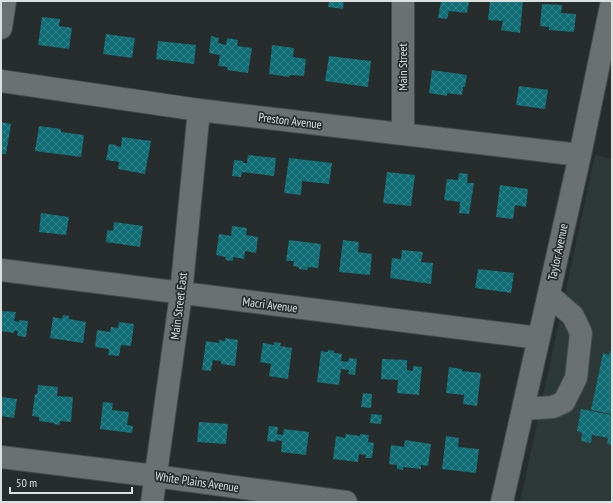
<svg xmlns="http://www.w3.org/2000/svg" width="613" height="503" font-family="'PT Sans Narrow',sans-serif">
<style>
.built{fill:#2c3937}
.building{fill:url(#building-cross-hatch)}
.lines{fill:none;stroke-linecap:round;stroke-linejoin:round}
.minor-casing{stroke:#454a49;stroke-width:24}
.minor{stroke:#6a7170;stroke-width:22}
.labels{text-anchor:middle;stroke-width:3.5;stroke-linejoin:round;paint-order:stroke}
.street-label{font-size:12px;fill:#dce0df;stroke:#272d2c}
</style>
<defs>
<pattern id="building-cross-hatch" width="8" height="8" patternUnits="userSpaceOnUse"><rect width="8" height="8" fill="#106d75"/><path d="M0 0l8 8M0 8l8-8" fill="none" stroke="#328288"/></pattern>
</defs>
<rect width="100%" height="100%" fill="#272d2c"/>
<path class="built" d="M 595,155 L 612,159 L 612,502 L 520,502 Z"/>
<path class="building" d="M 329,1 L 344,1 L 343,9 L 328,7 Z
M 441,1 L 469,1 L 467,13 L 449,11 L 447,19 L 438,18 Z
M 490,1 L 523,1 L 520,33 L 501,30 L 503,21 L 488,20 Z
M 542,4 L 562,5 L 561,13 L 576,14 L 574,32 L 549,30 L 549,27 L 540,26 Z
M 42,17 L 60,19 L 59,26 L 72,28 L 69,49 L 38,45 Z
M 106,34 L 135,38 L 132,58 L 103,54 Z
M 211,36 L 219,38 L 218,43 L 226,45 L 227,38 L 238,40 L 237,46 L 252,48 L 248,73 L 227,70 L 228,67 L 218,66 L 220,55 L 209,53 Z
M 158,41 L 196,45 L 194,64 L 156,59 Z
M 272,45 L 294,48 L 293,57 L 306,59 L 304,76 L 290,75 L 289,77 L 269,74 Z
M 329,56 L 371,61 L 368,87 L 325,81 Z
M 432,70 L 467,75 L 465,87 L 463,87 L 462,95 L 447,93 L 447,96 L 429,93 Z
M 519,86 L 548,90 L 545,109 L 516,105 Z
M 1,122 L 11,124 L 6,154 L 1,154 Z
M 39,126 L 61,129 L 61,132 L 84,135 L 81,157 L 35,151 Z
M 122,137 L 151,141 L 145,174 L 118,169 L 119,162 L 106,160 L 109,144 L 116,145 L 116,146 L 121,147 Z
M 248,155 L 276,158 L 274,176 L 242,172 L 241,177 L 232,176 L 234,160 L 243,161 L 243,163 L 247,163 Z
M 289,158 L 332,163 L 329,184 L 302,181 L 301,195 L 284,193 Z
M 387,172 L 415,175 L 411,206 L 383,203 Z
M 459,173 L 468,174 L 467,183 L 474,183 L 469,214 L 459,213 L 460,202 L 444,200 L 447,179 L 458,180 Z
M 500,185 L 528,189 L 526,207 L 515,205 L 513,219 L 496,217 Z
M 41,213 L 69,217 L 66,235 L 39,232 Z
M 114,222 L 143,226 L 140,247 L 106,242 L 107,230 L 113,231 Z
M 232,226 L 247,228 L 246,235 L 258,237 L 256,253 L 245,251 L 244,259 L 233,257 L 233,261 L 225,260 L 226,257 L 216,255 L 219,234 L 231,236 Z
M 289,240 L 321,244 L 318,268 L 308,267 L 307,270 L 299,269 L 299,267 L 293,266 L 294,261 L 286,261 Z
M 343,240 L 359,242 L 358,252 L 372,254 L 370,275 L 339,272 Z
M 402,250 L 423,252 L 421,262 L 433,263 L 431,284 L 390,278 L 392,258 L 401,259 Z
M 478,269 L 514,273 L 511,293 L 475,288 Z
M 1,311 L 16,312 L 14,321 L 19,322 L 19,320 L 28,321 L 26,337 L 17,336 L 18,331 L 14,331 L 14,333 L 1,331 Z
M 63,315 L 69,316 L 69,319 L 86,322 L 83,343 L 50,338 L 53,317 L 62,319 Z
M 119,322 L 134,324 L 131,346 L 121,345 L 119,356 L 108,355 L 109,349 L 95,347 L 97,330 L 110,332 L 111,327 L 118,328 Z
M 225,338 L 238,340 L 235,366 L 221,364 L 221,361 L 213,360 L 211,371 L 202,370 L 206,341 L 219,343 L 219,340 L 225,341 Z
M 274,342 L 281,343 L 280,346 L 292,348 L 288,379 L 269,376 L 271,364 L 260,362 L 263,343 L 274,345 Z
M 328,350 L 334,351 L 334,353 L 342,354 L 341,361 L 348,362 L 349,358 L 357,359 L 355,375 L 348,374 L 349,370 L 341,369 L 339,385 L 317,382 L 321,351 L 328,352 Z
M 610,351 L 612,351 L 612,414 L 591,410 L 603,353 L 609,355 Z
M 382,359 L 407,360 L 407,370 L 413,371 L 413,366 L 422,367 L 419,395 L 397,393 L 398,380 L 381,379 Z
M 449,367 L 462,369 L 462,371 L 481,373 L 477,406 L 463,404 L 464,395 L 446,393 Z
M 38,385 L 58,387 L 57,396 L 73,397 L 71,422 L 60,421 L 60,425 L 54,424 L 54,423 L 39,421 L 39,417 L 32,416 L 35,394 L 37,394 Z
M 363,393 L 372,394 L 371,408 L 361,407 Z
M 1,397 L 17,399 L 14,418 L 1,416 Z
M 103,402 L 113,403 L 112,410 L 129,412 L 127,425 L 133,426 L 132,433 L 100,429 Z
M 581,409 L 612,415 L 612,445 L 607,444 L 608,438 L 592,435 L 591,443 L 581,441 L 582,433 L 577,431 Z
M 371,414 L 382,415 L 381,424 L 370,423 Z
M 199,422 L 228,424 L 226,444 L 197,442 Z
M 269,426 L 278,427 L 277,434 L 283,435 L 284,429 L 309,432 L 306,455 L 281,452 L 282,441 L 276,440 L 276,442 L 267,441 Z
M 346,434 L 360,436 L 360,434 L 369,435 L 368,442 L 374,443 L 372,458 L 365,458 L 366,455 L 359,454 L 358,462 L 333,459 L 336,436 L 345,438 Z
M 446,436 L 459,438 L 458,447 L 479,449 L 476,473 L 442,469 Z
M 405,440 L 431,444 L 428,466 L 421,465 L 421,469 L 403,467 L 403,470 L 397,469 L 397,465 L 389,464 L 391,445 L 404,447 Z"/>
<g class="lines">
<defs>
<path id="minor" d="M 403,1 L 403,134
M 1,28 L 5,1
M 1,81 L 199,110 L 580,155
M 1,270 L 539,338
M 523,409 L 553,407 L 564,402 L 576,378 L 581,333 L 573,316 L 549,295
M 1,457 L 155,476 L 346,502
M 152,502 L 181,294 L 199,110
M 502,502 L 580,155 L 612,1"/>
</defs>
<use href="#minor" class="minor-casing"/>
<use href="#minor" class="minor"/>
</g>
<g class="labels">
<g class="street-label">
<text transform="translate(403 67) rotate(-90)" y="4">Main Street</text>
<text transform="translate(290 121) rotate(7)" y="4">Preston Avenue</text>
<text transform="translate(558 252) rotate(-78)" y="4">Taylor Avenue</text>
<text transform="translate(270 305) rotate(7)" y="4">Macri Avenue</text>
<text transform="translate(179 306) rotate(-83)" y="4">Main Street East</text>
<text transform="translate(197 482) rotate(8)" y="4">White Plains Avenue</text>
</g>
</g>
<rect width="613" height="503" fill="none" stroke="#dce0df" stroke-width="4"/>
<path d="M10 487v6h122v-6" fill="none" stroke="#dce0df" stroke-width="2"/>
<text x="16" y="487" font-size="12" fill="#dce0df" stroke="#272d2c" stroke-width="3" paint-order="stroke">50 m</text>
</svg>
